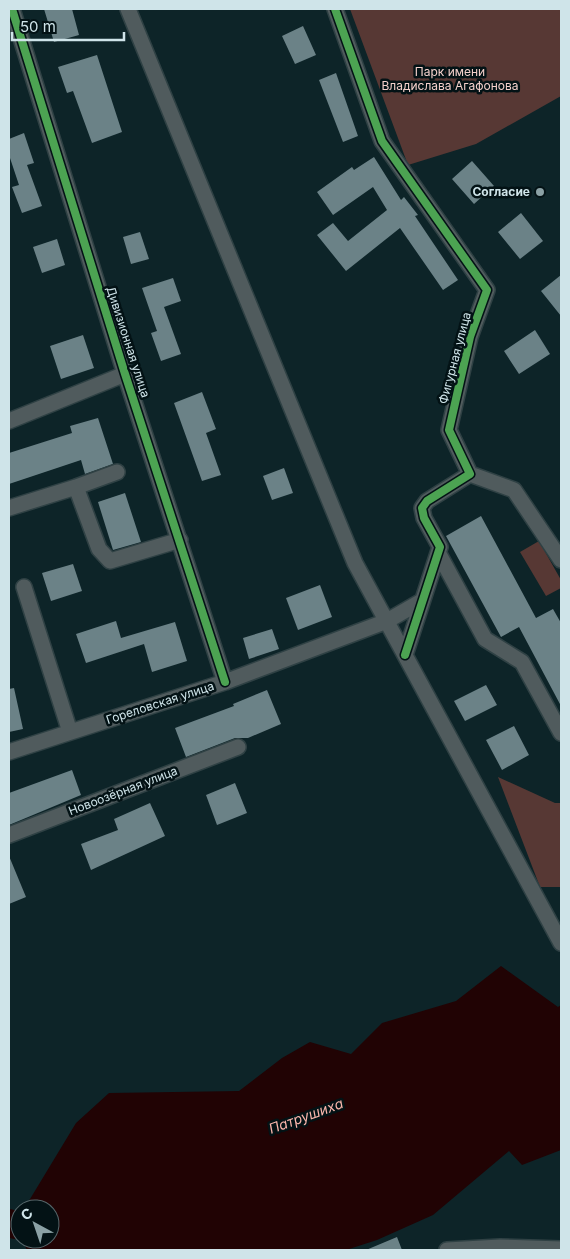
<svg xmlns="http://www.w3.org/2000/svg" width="570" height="1259" font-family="Inter,sans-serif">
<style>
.green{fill:#573834}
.water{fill:#210304}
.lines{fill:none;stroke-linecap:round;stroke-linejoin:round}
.river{stroke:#210304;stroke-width:28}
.building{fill:#6b8287}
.minor-casing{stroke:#2f4144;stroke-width:18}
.minor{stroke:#505b5d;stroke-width:15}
.cycleway-casing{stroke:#031215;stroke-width:11}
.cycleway{stroke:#4ca352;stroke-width:8}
.poi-dot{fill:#8ba1a5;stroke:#031215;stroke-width:2}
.labels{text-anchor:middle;stroke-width:5;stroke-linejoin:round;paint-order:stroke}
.park-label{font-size:12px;fill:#f4d0cb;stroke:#031215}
.poi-label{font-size:12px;font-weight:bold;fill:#cfe4e9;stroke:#031215;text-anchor:end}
.street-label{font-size:12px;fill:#cfe4e9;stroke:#031215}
.water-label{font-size:14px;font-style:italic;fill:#f9b5ab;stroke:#031215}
</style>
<rect width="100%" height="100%" fill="#0d2428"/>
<path class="green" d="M 350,9 L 561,9 L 561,96 L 476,144 L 408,165 Z
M 539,541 L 561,580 L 561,588 L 546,596 L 520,552 Z
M 498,777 L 555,803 L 561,803 L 561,887 L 540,887 Z"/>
<path class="water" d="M 501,966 L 558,1007 L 561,1005 L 561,1150 L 522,1165 L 509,1151 L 433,1215 L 377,1240 L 346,1250 L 27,1250 L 21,1239 L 50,1239 L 50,1209 L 24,1209 L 76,1123 L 109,1093 L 239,1091 L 282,1058 L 310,1042 L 351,1054 L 382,1023 L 456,1001 Z"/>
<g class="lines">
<path class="river" d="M 9,1223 L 15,1225 L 20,1223"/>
</g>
<path class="building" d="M 44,9 L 72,9 L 79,35 L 54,42 Z
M 303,26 L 316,55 L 295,64 L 282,36 Z
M 97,55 L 122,132 L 92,143 L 73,91 L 67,93 L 58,67 Z
M 336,73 L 358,136 L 343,142 L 319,80 Z
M 24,133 L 34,163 L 27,165 L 42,206 L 22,213 L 12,187 L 19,185 L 9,155 L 9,139 Z
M 374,157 L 401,200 L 404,197 L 418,215 L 415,216 L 458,280 L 443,290 L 400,228 L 346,271 L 317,235 L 333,223 L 348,241 L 387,210 L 373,187 L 333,215 L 317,192 L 352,167 L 354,170 Z
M 472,161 L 494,186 L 474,204 L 452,179 Z
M 521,213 L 543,241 L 520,259 L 498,232 Z
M 140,232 L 149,259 L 131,264 L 123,237 Z
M 57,239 L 65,265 L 42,273 L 33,247 Z
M 561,275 L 561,316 L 541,291 Z
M 173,278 L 181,301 L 164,307 L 181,354 L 161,361 L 151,333 L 157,331 L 142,288 Z
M 535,330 L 550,354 L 519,374 L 504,351 Z
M 83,335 L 94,368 L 61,379 L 50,346 Z
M 202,392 L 216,429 L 206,433 L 221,475 L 202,481 L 174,403 Z
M 98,418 L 113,464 L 85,474 L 81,460 L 9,484 L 9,453 L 72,433 L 70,426 Z
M 284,468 L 293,493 L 272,500 L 263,476 Z
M 125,493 L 141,542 L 113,550 L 98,502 Z
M 481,516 L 536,618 L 553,609 L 561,623 L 561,706 L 519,627 L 501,637 L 446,536 Z
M 73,564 L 82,591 L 51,601 L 42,573 Z
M 320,585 L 332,617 L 298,630 L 286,598 Z
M 116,621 L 121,638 L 175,622 L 187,661 L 152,672 L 144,644 L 86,663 L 76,634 Z
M 272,629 L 279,649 L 249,659 L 243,638 Z
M 486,685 L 497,705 L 465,721 L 454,701 Z
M 14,688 L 23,729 L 9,732 L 9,689 Z
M 267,690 L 281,724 L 248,738 L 235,738 L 186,757 L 175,728 L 234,706 L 233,704 Z
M 514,726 L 529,755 L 502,770 L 486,740 Z
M 72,770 L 81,795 L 9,825 L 9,793 Z
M 235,783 L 247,813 L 217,825 L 206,795 Z
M 150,803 L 165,836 L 91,870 L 81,844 L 118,830 L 114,819 Z
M 9,856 L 26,897 L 9,904 Z
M 397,1237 L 402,1250 L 366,1250 Z"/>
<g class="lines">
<defs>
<path id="minor" d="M 12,9 L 125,374 L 225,682
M 128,9 L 355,563 L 561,943
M 335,9 L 382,141 L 487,290 L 470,337 L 449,430 L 470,474 L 427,501 L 422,508 L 424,518 L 440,547 L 405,655
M 9,421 L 125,374
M 470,474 L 514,490 L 561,560
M 76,487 L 117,472
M 9,508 L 76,487 L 99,549 L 110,561 L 180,540
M 439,554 L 485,639 L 522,662 L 561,733
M 24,587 L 70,732
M 9,752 L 225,682 L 387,621 L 420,602
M 9,835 L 238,747
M 447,1250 L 500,1247 L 561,1249"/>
</defs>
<use href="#minor" class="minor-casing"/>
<use href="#minor" class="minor"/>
<defs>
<path id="cycleway" d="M 12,9 L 125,374 L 225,682
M 335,9 L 382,141 L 487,290 L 470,337 L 449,430 L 470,474 L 427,501 L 422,508 L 424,518 L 440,547 L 405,655"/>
</defs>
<use href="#cycleway" class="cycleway-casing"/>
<use href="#cycleway" class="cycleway"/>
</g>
<circle class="poi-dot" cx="540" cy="192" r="5"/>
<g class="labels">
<g class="park-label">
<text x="450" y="76">Парк имени<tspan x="450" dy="14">Владислава Агафонова</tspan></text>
</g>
<g class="poi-label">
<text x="530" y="196">Согласие</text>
</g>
<g class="street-label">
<text transform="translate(128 342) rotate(72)" y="4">Дивизионная улица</text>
<text transform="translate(455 358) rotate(-75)" y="4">Фигурная улица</text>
<text transform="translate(160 703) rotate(-18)" y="4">Гореловская улица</text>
<text transform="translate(123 791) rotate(-21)" y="4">Новоозёрная улица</text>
</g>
<g class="water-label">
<text transform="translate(306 1116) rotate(-20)" y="5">Патрушиха</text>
</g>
</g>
<rect width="570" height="1259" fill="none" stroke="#cfe4e9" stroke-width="20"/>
<g transform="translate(35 1224) rotate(320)"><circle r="24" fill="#031215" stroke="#55666a"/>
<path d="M0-4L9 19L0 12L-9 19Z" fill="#8ba1a5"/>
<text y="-8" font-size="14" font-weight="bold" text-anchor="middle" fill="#cfe4e9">С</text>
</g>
<path d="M12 32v8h112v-8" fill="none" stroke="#cfe4e9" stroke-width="2.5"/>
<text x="20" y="32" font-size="15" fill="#cfe4e9" stroke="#031215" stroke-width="4" paint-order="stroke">50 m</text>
</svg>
